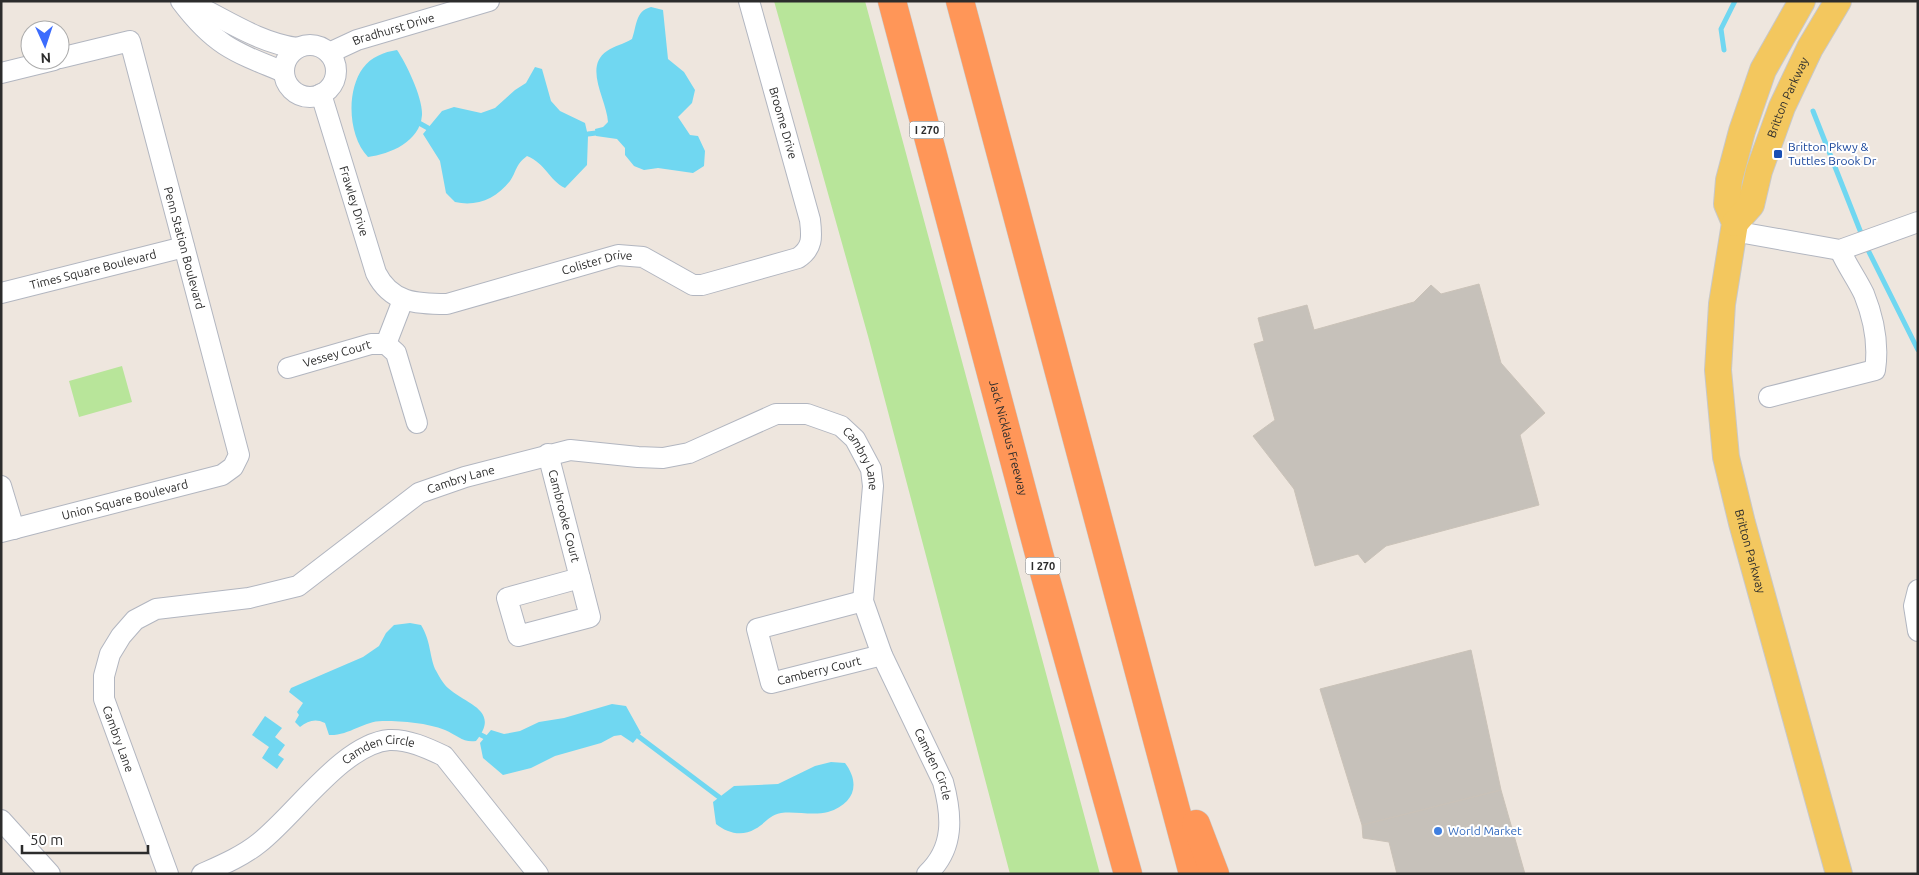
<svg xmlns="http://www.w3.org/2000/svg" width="1919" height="875" font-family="Ubuntu,sans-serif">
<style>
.grass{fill:#b8e59a}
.water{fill:#70d7f1}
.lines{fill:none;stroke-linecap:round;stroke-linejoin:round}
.stream{stroke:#70d7f1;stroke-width:5}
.building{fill:#c6c1ba;stroke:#cac2b8}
.minor-casing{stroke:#b2b6c0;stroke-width:22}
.major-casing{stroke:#c8c8c8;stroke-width:28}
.highway-casing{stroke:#c8c8c8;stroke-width:29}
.minor{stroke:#fff;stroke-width:20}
.major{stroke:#f3c75e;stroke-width:26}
.highway{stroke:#ff9658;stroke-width:28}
.transit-dot{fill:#1a4fb4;stroke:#fff;stroke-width:2}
.shop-dot{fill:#3f7fe0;stroke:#fff;stroke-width:2}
.labels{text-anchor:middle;stroke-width:4;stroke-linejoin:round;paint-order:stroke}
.shield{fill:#fff;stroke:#6b6b6b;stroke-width:1}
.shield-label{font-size:11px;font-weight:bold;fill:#2c2c2c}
.street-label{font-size:12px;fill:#2c2c2c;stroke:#fff}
.transit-label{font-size:12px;fill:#164399;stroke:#fff;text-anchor:start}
.shop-label{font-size:12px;fill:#366cbe;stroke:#fff;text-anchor:start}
</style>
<rect width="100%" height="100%" fill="#eee6de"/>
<path class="grass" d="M 774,1 L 865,1 L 1100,874 L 1010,874 L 868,336 Z
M 122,366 L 132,402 L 79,417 L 69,381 Z"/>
<path class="water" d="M 651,7 L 663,10 L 668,59 L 684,72 L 695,90 L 692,103 L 678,117 L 690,135 L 698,136 L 705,151 L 704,166 L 693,173 L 658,168 L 644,170 L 634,166 L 625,155 L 625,148 L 617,139 L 596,136 L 595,129 L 603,127 L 608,122 C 607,100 583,67 607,51 C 614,46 624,44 632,39 C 637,26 635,11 651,7 Z
M 397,50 C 406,63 423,98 422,115 C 420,142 390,154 368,157 C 348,136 346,91 363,68 C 371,57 384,52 397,50 Z
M 535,67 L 542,69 L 551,101 L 560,111 L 585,123 L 588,136 L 587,165 L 565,188 C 549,180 546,164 527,156 C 515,165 517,171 510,181 C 496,199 476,207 455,202 L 446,193 L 440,161 L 423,134 L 442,111 L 454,107 L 481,113 L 495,108 L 515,90 L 526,83 Z
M 410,623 L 421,625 C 431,642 429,653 435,669 C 438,674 443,684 448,688 C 467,705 501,710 476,741 C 463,743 457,735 445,730 C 427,723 404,721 384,721 C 365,720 349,736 329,735 L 325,723 C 315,718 308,721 300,727 L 295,722 L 299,715 L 297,712 L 303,703 L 289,692 L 291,688 L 363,657 L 379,646 L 386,633 L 394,625 Z
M 612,704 L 626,706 L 641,733 L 633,743 L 621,735 L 614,736 L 601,743 L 555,756 L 531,768 L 503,775 L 483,758 L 480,743 L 491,730 L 504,734 L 520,731 L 539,722 L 564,718 Z
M 265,716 L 282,728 L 275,737 L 285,745 L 278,755 L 284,759 L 277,769 L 262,758 L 269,747 L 252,735 Z
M 831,762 L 845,763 C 861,784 854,804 828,812 C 813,816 796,811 781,813 C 769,815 765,824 755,829 C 742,837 727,833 716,824 L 713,802 L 734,786 L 778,784 L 815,766 Z"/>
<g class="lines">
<path class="stream" d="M 1724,50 L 1721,29 L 1735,1
M 1813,111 L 1863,238
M 419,123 L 428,128
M 588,134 L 596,133
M 1866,246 L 1918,350
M 481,735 L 485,737
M 638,736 L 719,797"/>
</g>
<path class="building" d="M 1479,284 L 1501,363 L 1545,413 L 1520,435 L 1539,505 L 1386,546 L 1365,563 L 1358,554 L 1315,566 L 1294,489 L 1253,436 L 1275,420 L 1254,344 L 1264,341 L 1258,318 L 1307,305 L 1314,330 L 1414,302 L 1431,285 L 1441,294 Z
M 1471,650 L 1501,790 L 1362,825 L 1320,689 Z
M 1501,790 L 1525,874 L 1397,874 L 1389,842 L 1363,838 L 1362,825 Z"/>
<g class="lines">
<defs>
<g id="minor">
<path d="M 181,1 C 214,45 234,52 284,72"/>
<path d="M 187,1 C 224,18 256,42 297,48"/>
<circle cx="310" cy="71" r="26"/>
<path id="s1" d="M 329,53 L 357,40 L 489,1"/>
<path d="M 1,73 L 54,60"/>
<path id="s2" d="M 321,94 L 376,273 C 391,303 416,304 447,304 L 618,255 L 643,257 L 693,285 L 702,285 L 798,258 C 813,248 812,237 810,220 L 749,1"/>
<path d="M 1733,231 L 1840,250 L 1918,222"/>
<path id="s3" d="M 1,293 L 184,247"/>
<path d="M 386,344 L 403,300"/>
<path id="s4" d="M 288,368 L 371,344 L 386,344 L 396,353 L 417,423"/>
<path d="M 1769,397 L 1875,370 C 1879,344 1874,319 1864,294 C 1857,279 1847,266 1840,250"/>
<path id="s5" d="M 548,454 L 580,578"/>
<path d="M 1,486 L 14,529"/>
<path id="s6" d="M 1,532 L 222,475 L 233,467 L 239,455 L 130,41 L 60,58"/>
<path d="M 580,578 L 590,617 L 518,636 L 507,598 Z"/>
<path d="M 1918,590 L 1914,606 L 1918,631"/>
<path id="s7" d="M 863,601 L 757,629 L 771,683 L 882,655"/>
<path d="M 1,820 L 50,874"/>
<path id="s8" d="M 168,874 L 104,699 L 104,676 L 110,654 L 121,636 L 135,620 L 156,609 L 249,598 L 298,586 L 419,493 L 465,477 L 570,450 L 638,457 L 663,458 L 689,453 L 776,414 L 807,414 L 841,426 L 855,439 L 871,469 L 873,486 L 863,601 L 882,655 L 943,782 C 952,815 955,848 927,874"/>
<path id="s9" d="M 202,874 C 222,865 243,856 259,843 C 295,815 343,744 389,740 C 408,739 427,748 444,756 L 538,874"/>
</g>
<g id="major">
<path id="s10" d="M 1802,1 L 1763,70 L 1742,131 L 1729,180 L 1727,204 L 1735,223 L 1722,304 L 1718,370 L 1726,457 L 1742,523 L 1839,874"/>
<path id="s11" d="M 1735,223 L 1751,205 L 1759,171 L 1782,107 L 1810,48 L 1838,1"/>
</g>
<g id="highway">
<path id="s12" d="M 892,1 L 1042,565 L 1128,874"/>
<path d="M 960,1 L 1193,874"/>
<path d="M 1196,824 L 1215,874"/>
</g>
</defs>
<use href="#minor" class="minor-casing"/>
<use href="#major" class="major-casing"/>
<use href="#highway" class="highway-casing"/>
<use href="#minor" class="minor"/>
<use href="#major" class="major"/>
<use href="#highway" class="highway"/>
</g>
<rect class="transit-dot" x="1773" y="149" width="10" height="10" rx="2.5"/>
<circle class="shop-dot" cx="1438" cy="831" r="5"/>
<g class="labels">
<g class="shield">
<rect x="909.5" y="121.5" width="35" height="17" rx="4"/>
<rect x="1025.5" y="557.5" width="35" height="17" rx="4"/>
</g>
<g class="shield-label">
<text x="927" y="134">I 270</text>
<text x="1043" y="570">I 270</text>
</g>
<g class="street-label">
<text dy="4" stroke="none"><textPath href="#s1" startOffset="69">Bradhurst Drive</textPath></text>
<text dy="4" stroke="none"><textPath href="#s11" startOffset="138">Britton Parkway</textPath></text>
<text transform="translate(783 123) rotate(74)" y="4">Broome Drive</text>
<text dy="4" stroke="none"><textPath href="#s2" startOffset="112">Frawley Drive</textPath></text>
<text transform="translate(184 248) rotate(75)" y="4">Penn Station Boulevard</text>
<text dy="4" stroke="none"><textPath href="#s2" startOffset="426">Colister Drive</textPath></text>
<text dy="4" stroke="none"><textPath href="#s3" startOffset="95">Times Square Boulevard</textPath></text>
<text dy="4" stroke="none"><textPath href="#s4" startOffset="51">Vessey Court</textPath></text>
<text dy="4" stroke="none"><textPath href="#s12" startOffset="452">Jack Nicklaus Freeway</textPath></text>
<text dy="4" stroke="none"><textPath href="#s8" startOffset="1074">Cambry Lane</textPath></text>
<text dy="4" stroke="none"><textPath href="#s8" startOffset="639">Cambry Lane</textPath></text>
<text dy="4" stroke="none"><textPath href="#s6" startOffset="128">Union Square Boulevard</textPath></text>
<text dy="4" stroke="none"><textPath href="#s5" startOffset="64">Cambrooke Court</textPath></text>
<text dy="4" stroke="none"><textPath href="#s10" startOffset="572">Britton Parkway</textPath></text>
<text dy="4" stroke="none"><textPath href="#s7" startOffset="215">Camberry Court</textPath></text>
<text transform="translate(118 739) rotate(70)" y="4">Cambry Lane</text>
<text dy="4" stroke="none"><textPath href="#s9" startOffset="221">Camden Circle</textPath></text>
<text dy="4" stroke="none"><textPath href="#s8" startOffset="1398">Camden Circle</textPath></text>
</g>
<g class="transit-label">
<text x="1788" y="151">Britton Pkwy &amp;<tspan x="1788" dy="14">Tuttles Brook Dr</tspan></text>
</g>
<g class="shop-label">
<text x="1448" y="835">World Market</text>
</g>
</g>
<rect width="1919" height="875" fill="none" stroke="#2c2c2c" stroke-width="5"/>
<g transform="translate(45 45) rotate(177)"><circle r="24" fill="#ffffff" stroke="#ababab"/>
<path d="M0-4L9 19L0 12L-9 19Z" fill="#3c6cfd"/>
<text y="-8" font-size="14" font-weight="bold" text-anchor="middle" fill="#2c2c2c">N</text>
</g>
<path d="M22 845v8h126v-8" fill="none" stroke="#2c2c2c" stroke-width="2.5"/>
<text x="30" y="845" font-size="15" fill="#2c2c2c" stroke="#ffffff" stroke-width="4" paint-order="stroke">50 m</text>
</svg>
